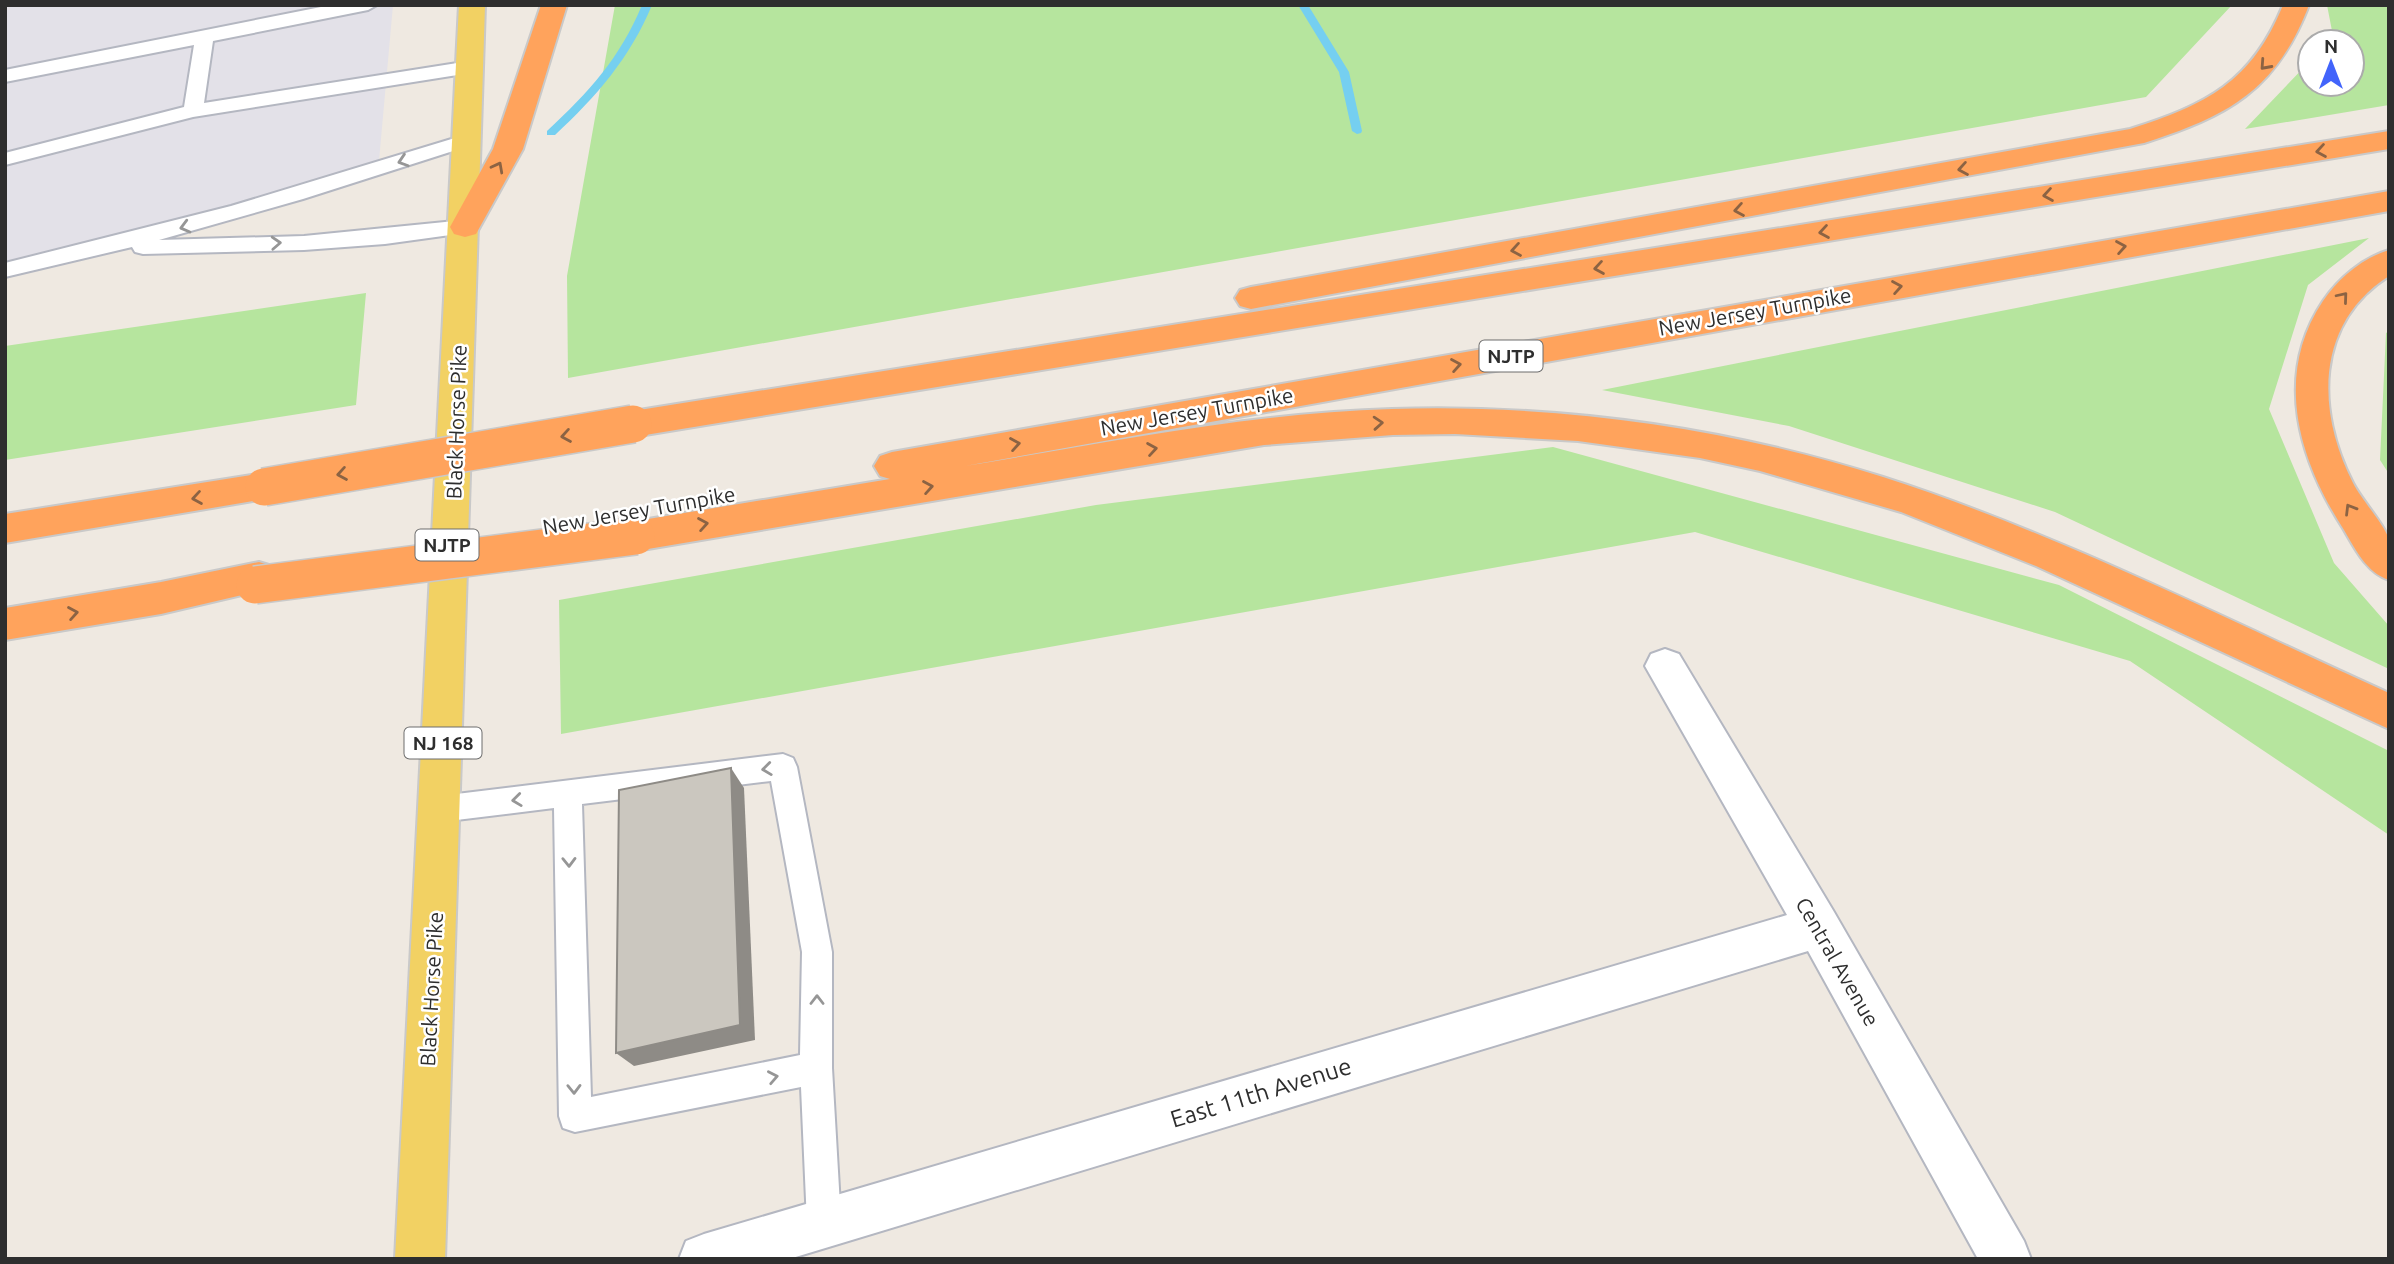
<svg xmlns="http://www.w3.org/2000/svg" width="2394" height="1264" font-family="Ubuntu,sans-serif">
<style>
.industrial{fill:#e3e1e8}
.green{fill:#b6e59e}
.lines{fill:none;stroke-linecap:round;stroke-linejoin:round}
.stream{fill:#75cff0;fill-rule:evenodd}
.lane-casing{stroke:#b4b7c1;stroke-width:4}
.street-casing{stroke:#b4b7c1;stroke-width:4}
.primary-casing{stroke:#c9c9c9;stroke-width:4}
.highway-casing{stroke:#c9c9c9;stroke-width:4}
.lane{fill:#fff;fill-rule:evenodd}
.street{fill:#fff;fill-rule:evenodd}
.primary{fill:#f2d163;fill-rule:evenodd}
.highway{fill:#ffa35c;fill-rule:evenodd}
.highway-bridge-casing{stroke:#c9c9c9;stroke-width:40;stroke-linecap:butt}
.highway-bridge{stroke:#ffa35c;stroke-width:37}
.shaded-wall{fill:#8e8b86}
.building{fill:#cbc7bf;stroke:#8e8b86;stroke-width:2}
.oneway{stroke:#8c6343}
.oneway2{stroke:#969696}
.labels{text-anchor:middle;stroke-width:5;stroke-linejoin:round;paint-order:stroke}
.shield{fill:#fff;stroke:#6d6d6d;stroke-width:2}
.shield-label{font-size:19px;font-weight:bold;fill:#2e2e2e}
.street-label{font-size:21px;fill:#2e2e2e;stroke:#fff}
.near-street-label{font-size:24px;fill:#2e2e2e;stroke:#fff}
</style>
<rect width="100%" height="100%" fill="#efe9e1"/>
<path class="industrial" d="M 5,5 L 393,5 L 378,172 L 5,264 Z"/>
<path class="green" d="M 615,5 L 2232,5 L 2146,97 L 568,378 L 567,276 Z
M 2327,5 L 2389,5 L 2389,105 L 2245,129 L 2310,61 L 2310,84 L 2352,84 L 2352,42 L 2328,42 L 2333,36 Z
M 2369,238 L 2308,285 L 2269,409 L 2334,563 L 2389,626 L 2389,669 L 2055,512 L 1789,426 L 1602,390 Z
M 366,293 L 356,405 L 5,460 L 5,346 Z
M 2389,331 L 2389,474 L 2380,460 L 2386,333 Z
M 1553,447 L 2059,585 L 2389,751 L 2389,835 L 2130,661 L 1695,532 L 561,734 L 559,600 L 1096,505 Z"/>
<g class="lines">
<path class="stream" d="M 642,5 L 652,5 C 630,58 596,97 555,135 L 547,135 L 547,131 C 589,92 620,58 642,5 Z
M 1298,5 L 1308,5 L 1349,72 L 1362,131 L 1361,133 L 1357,134 L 1352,131 L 1339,72 Z"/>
<defs>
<path id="lane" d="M 331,5 L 377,5 L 368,10 L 213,41 L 204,103 L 470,61 L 479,67 L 470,73 L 193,117 L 5,165 L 5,153 L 184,107 L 194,45 L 5,82 L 5,70 Z
M 468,134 L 475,136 L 478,140 L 475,144 L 303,199 L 159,240 L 304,236 L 465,220 L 472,222 L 475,227 L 472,232 L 385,244 L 304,250 L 143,254 L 135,252 L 132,247 L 5,277 L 5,263 L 231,206 Z
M 783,754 L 793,758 L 797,767 L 832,952 L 832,1068 L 841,1223 L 836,1235 L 824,1240 L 812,1235 L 807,1223 L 801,1087 L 575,1132 L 563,1128 L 559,1116 L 554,808 L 440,822 L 430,818 L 426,809 L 430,800 L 440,796 ZM 771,781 L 802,952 L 800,1055 L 591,1097 L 582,804 Z"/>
<path id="street" d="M 1665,649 L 1679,654 L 1834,912 L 2024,1241 L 2031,1259 L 1978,1259 L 1808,951 L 789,1259 L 679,1259 L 686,1241 L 704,1234 L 1787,915 L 1645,666 L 1651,654 Z"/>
<path id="primary" d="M 459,5 L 485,5 L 445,1259 L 395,1259 Z"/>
<path id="highway" d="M 541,5 L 567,5 L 523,149 L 476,234 L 465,237 L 454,234 L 450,227 L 493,149 Z
M 2283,5 L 2309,5 C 2276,91 2228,116 2144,143 L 1251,309 L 1240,306 L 1235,298 L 1240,290 L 1251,287 L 2130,129 C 2206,105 2252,82 2283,5 Z
M 2389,131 L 2389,149 L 633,437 L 621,433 L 616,424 L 621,415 L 633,411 Z
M 2389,191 L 2389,211 L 965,466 C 1107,443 1249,413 1392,409 C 1558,404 1725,427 1883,477 C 2057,533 2223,618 2389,693 L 2389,729 L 2036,566 L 1901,512 L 1760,471 L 1700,458 L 1578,441 L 1455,434 L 1393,435 L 1264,445 L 636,551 L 623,546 L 618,536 L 623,526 L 636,521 L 890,479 L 880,476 L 874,466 L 880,456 L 892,452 Z
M 2389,250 L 2389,276 C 2315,323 2316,411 2353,483 C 2361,499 2383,523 2388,537 C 2393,548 2389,568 2389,580 C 2367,573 2355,549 2344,530 C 2299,460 2273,376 2323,301 C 2338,279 2362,258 2389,250 Z
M 264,473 L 277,477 L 282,487 L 277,497 L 5,543 L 5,514 Z
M 259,562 L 272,566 L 278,577 L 272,588 L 161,614 L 5,640 L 5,608 L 161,582 Z"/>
</defs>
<use href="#lane" class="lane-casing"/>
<use href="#street" class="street-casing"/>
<use href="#primary" class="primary-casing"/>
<use href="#highway" class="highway-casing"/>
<use href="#lane" class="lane"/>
<use href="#street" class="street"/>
<use href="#primary" class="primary"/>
<use href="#highway" class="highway"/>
<defs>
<path id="highway-bridge" d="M 264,487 L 633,424
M 255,585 L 636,536"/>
</defs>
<use href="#highway-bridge" class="highway-bridge-casing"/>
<use href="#highway-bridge" class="highway-bridge"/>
</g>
<path class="shaded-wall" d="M 731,768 L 744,788 L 755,1040 L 634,1066 L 616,1053 Z"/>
<path class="building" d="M 731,768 L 740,1025 L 616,1053 L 619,790 Z"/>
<defs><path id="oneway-chevron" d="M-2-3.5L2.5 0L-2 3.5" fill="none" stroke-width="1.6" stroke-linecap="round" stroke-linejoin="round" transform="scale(1.75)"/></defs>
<g class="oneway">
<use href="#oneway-chevron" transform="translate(2265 65) rotate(132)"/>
<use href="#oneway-chevron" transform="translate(2321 151) rotate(171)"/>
<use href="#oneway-chevron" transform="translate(498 167) rotate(-62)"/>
<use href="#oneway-chevron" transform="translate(1963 169) rotate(170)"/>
<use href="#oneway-chevron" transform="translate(2048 195) rotate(171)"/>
<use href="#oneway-chevron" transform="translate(1739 210) rotate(170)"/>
<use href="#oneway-chevron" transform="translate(1824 232) rotate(171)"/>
<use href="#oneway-chevron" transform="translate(2121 247) rotate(-10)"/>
<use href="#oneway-chevron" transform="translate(1516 250) rotate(170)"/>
<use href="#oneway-chevron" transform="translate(1599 268) rotate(171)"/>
<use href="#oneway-chevron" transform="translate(1897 287) rotate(-10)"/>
<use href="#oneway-chevron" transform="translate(2343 297) rotate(-50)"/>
<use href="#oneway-chevron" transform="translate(1456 365) rotate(-10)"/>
<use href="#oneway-chevron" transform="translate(1378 423) rotate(-4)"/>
<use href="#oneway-chevron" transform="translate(566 436) rotate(170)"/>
<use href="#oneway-chevron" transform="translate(1015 444) rotate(-10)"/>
<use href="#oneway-chevron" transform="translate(1152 449) rotate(-9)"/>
<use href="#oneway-chevron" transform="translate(342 474) rotate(170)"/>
<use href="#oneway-chevron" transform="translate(928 487) rotate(-10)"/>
<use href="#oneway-chevron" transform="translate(197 498) rotate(171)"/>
<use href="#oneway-chevron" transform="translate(2350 509) rotate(-121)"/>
<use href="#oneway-chevron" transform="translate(703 524) rotate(-10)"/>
<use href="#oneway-chevron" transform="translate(73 613) rotate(-10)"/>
</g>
<g class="oneway2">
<use href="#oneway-chevron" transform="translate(403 161) rotate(162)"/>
<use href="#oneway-chevron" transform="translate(185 227) rotate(165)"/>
<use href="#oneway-chevron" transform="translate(276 243) rotate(-3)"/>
<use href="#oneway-chevron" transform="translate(767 769) rotate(173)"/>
<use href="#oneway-chevron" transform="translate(517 800) rotate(173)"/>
<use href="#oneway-chevron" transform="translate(569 862) rotate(89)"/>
<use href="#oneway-chevron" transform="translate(817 1000) rotate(-90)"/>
<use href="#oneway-chevron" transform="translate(773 1077) rotate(-11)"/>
<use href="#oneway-chevron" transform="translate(574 1089) rotate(89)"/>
</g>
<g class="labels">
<g class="shield">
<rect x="1479.5" y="340.5" width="63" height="31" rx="5"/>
<rect x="415.5" y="529.5" width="63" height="31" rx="5"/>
<rect x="404.5" y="727.5" width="77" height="31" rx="5"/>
</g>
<g class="shield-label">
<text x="1511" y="363">NJTP</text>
<text x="447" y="552">NJTP</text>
<text x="443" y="750">NJ 168</text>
</g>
<g class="street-label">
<text transform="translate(1755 312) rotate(-10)" y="7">New Jersey Turnpike</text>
<text transform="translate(1197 412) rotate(-10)" y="7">New Jersey Turnpike</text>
<text transform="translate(457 422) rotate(-88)" y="7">Black Horse Pike</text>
<text transform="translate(639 511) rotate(-10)" y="7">New Jersey Turnpike</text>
<text transform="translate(1837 962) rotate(60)" y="7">Central Avenue</text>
<text transform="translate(432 989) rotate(-87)" y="7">Black Horse Pike</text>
</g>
<g class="near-street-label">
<text transform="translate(1261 1093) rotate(-17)" y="8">East 11th Avenue</text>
</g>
</g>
<rect width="2394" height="1264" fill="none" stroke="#2e2e2e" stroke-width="14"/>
<g transform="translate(2331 63)"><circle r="33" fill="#ffffff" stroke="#ababab" stroke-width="2"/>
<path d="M0-5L12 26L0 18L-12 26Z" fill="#4264fb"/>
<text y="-10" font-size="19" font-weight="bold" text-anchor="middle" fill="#2e2e2e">N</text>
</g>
</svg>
